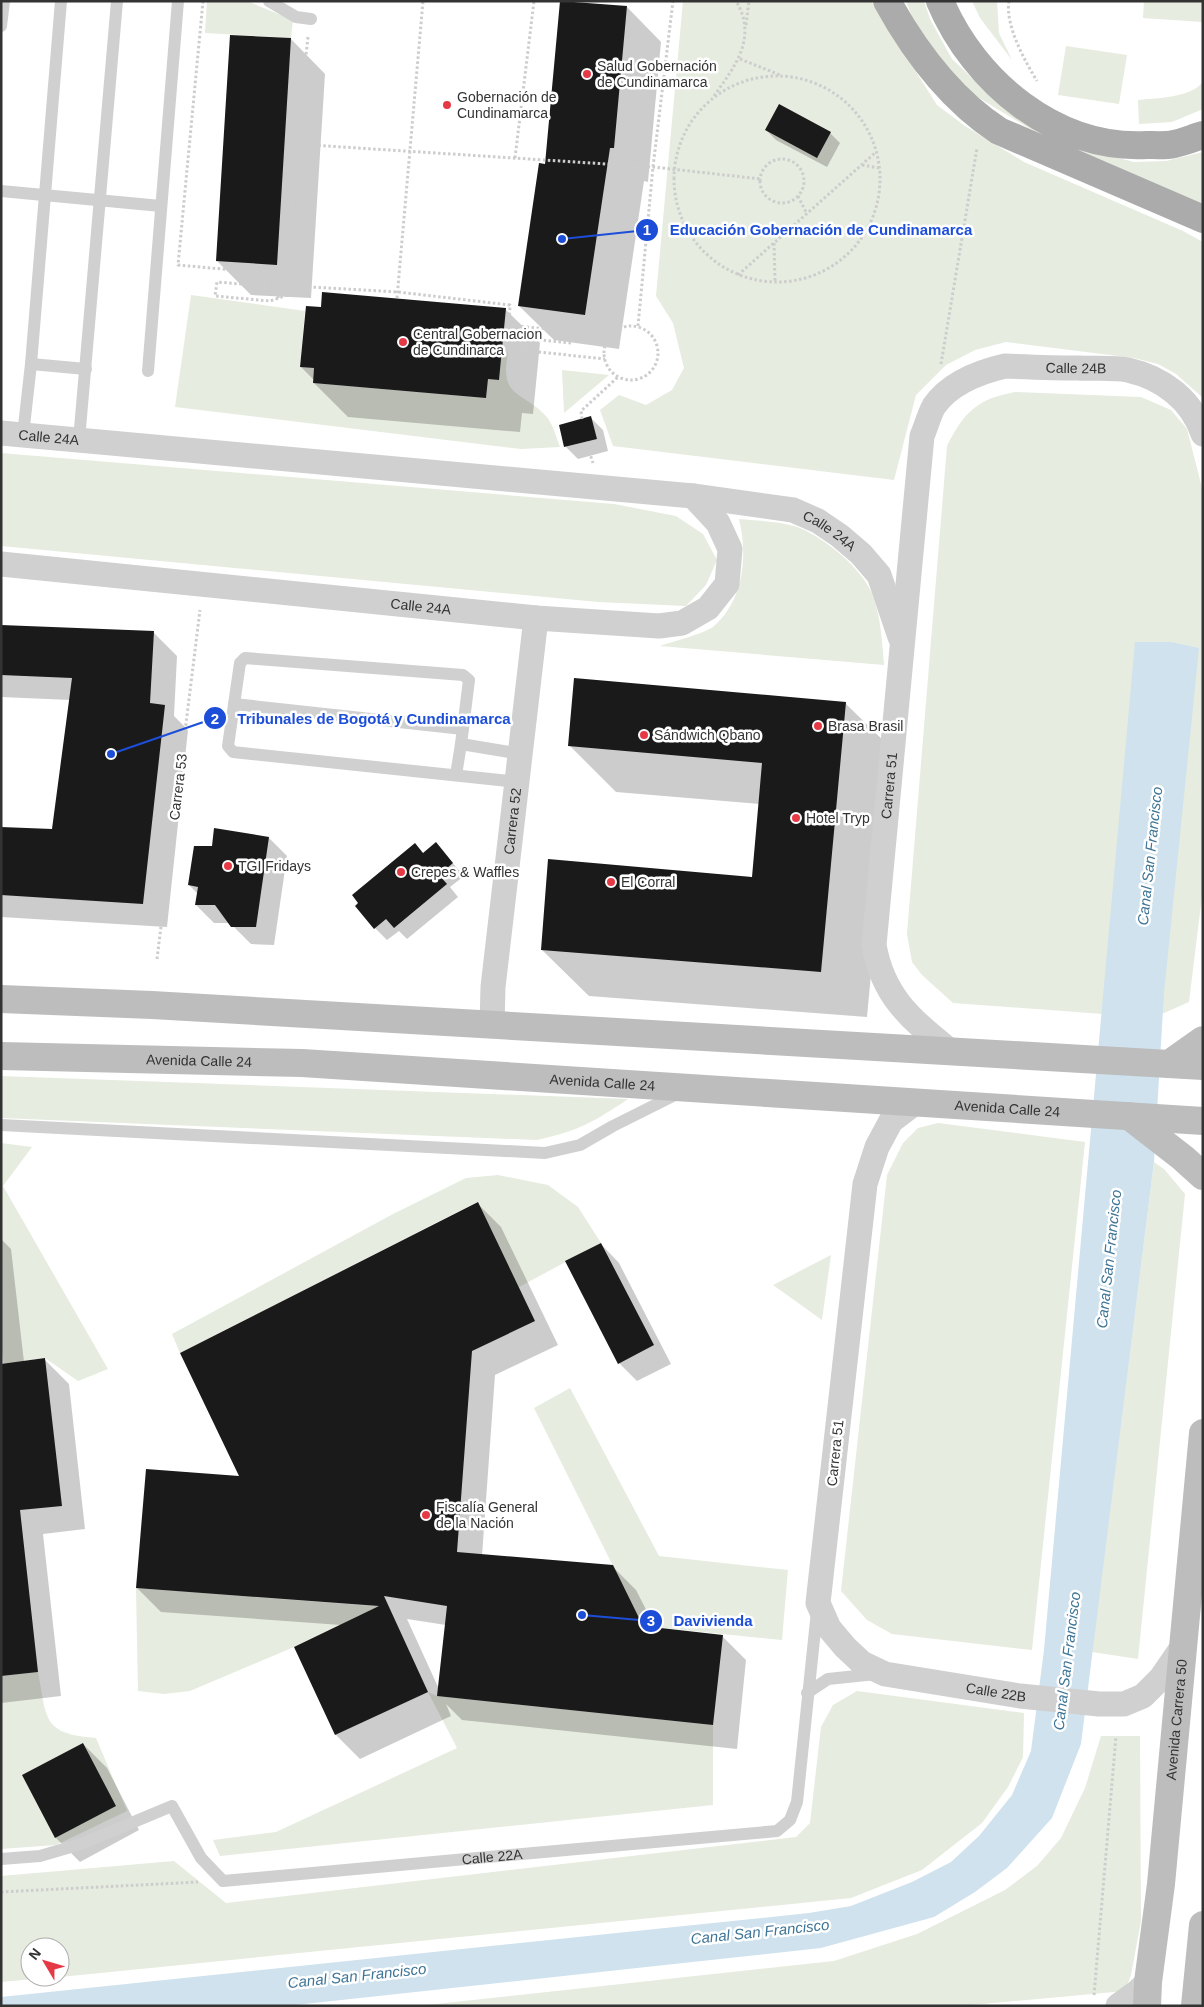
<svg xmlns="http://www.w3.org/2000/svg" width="1204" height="2007" font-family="Helvetica,sans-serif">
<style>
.green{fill:#e6ecdf}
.water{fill:#cfe2ee}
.shadow{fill:#0003;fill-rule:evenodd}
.building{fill:#1a1a1a}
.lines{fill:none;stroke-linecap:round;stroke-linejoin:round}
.path{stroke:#cdcdcd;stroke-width:3;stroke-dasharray:2.5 2.5;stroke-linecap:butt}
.lane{stroke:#d0d0d0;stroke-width:12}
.street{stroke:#d0d0d0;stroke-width:25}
.secondary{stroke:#bdbdbd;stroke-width:28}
.primary{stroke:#ababab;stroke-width:28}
.poi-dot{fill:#e63946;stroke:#fff;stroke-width:2}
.labels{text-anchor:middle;stroke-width:5;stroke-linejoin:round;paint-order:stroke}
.poi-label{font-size:14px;fill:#333;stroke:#fff;text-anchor:start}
.street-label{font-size:14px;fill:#333;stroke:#fff}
.water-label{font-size:15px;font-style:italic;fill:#3f7597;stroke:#fff}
.leader{fill:none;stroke:#1d4ed8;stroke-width:2}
.callout-dot{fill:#1d4ed8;stroke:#fff;stroke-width:2}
.mark-label{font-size:15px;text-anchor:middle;font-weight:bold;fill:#fff}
.callout-label{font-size:15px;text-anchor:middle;font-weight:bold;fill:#1d4ed8;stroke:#fff;stroke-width:5;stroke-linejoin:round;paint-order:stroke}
</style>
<rect width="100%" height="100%" fill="#fff"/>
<path class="green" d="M 207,1 L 247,1 L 293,20 L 291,38 L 205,33 Z
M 683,1 L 871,1 L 937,105 L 965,126 L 1024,162 L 1183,231 L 1203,242 L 1203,398 L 1176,374 L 1158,364 L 1134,358 L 1006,342 L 975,350 L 946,365 L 916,395 L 894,480 L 613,446 L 600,410 L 619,395 L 646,405 L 672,390 L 684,368 L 673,323 L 656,296 Z
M 906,1 L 924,1 L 930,19 L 952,59 L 990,95 L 1072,146 L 1134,162 L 1166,161 L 1203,152 L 1203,206 L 1037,133 L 969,92 L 940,63 L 916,27 Z
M 972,1 L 997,1 L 999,33 L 1012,60 L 980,18 Z
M 1144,1 L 1203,1 L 1203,22 L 1143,18 Z
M 1066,46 L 1127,55 L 1119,104 L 1058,95 Z
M 1203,82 L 1203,109 L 1172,122 L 1139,124 L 1138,100 C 1157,98 1190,98 1203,82 Z
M 191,295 L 305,311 L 300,367 L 314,368 L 313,383 L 486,398 L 488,379 L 499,380 L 502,352 L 508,353 C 499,398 522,391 545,415 C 553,423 556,437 560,447 L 521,449 L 175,407 Z
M 562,370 L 609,375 L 564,413 Z
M 1015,392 L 1141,397 L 1171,410 L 1187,429 L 1203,492 L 1203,888 L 1189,1002 L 1164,1013 L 1103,1014 L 953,1003 L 922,975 L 912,962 L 907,934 L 947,446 C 964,412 977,399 1015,392 Z
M 1,453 L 614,504 L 676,516 L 703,534 L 717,560 L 706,585 L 686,606 L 598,602 L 1,546 Z
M 739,519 C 758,521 781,521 800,528 C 824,538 862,568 872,594 C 881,616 882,641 884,665 L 660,646 C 671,642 707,633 714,626 C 744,600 748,555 739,519 Z
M 1,1076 L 628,1099 C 594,1122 578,1131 537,1140 L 1,1118 Z
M 938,1123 L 1085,1142 L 1032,1650 L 892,1634 L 867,1620 L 841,1591 L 887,1175 L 903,1143 L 918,1128 Z
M 1,1143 L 32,1147 L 3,1186 L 108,1369 L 78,1381 L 45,1358 L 4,1364 L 1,1343 Z
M 1154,1162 L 1164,1169 L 1185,1194 L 1138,1659 L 1092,1652 Z
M 498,1175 L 548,1185 L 578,1207 L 601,1243 L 519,1287 L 477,1202 L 180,1353 L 172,1334 L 393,1214 L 466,1178 Z
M 831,1255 L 822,1320 L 773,1285 Z
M 570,1388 L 659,1556 L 788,1570 L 782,1640 L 643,1626 L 534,1408 Z
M 136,1588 L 373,1606 L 387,1602 L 294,1647 L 190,1691 L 164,1694 L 138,1691 Z
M 38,1672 C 47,1719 42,1734 96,1738 L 127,1811 L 56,1845 L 1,1849 L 1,1676 Z
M 857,1691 L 1024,1713 L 1023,1757 L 1008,1787 L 982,1823 L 922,1870 L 851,1898 L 60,1977 L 60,1947 L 30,1947 L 30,1977 L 56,1977 L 1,1982 L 1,1876 L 174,1861 L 226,1903 L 796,1837 L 810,1823 L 821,1727 L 833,1705 Z
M 428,1692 L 437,1696 L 713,1725 L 713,1805 L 220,1856 L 213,1840 L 276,1832 L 457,1748 Z
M 1101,1736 L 1140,1736 L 1141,1921 L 1131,1975 L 1125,1991 L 960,2006 L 418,2006 L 834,1961 L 917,1934 L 1005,1890 L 1037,1866 L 1061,1838 L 1085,1788 Z"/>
<path class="water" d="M 1135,642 L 1171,642 L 1199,648 L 1164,993 L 1154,1162 L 1081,1744 L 1052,1818 L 1007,1868 L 975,1892 L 934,1917 L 821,1948 L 286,2006 L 1,2006 L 1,1997 L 809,1913 L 851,1906 L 912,1882 L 951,1862 L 979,1836 L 1012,1795 L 1031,1751 L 1044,1650 Z"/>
<path class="shadow" d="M 627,7 L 661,42 L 648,182 L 644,181 L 619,349 L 554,340 L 519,306 L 546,165 Z
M 291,39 L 325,74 L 311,298 L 251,295 L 217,261 Z
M 766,130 L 830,133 L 840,143 L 827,167 L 776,140 Z
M 505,309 L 540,343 L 533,414 L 522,413 L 520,432 L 348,417 L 314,383 L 314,380 L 301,367 Z
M 591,418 L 603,430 L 608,451 L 578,459 L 566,447 Z
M 1,626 L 153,632 L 177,656 L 174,716 L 188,730 L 167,927 L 1,917 L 1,828 L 53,830 L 70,700 L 1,697 Z
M 845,703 L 892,749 L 867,1017 L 589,996 L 542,950 L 753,878 L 760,804 L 616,792 L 569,745 Z
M 269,838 L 287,856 L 274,945 L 251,944 L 230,923 L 214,923 L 196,905 L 198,894 L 189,885 L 213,848 Z
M 436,844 L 464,876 L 450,887 L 458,897 L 407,939 L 399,931 L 387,940 L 375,928 L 424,854 Z
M 477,1203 L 501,1227 L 558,1345 L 495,1375 L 482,1556 L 612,1566 L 636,1590 L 656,1629 L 722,1636 L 746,1660 L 737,1749 L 462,1720 L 446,1704 L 451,1716 L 360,1759 L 336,1735 L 295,1647 L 341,1625 L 161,1612 L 137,1588 L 241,1478 ZM 407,1619 L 446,1625 L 439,1689 Z
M 1,1239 L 11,1249 L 24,1362 L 45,1360 L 69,1384 L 85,1529 L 43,1534 L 61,1696 L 1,1703 Z
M 601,1244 L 619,1263 L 671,1364 L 637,1381 L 619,1363 Z
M 83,1744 L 107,1768 L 139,1830 L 80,1862 L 56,1838 Z"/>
<path class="building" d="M 560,1 L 627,6 L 614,148 L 610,148 L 585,315 L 518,306 L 539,163 L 545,164 Z
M 230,35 L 291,38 L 277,265 L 216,261 Z
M 779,104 L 831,132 L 817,158 L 765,130 Z
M 322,292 L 506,308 L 499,380 L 488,379 L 486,398 L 313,383 L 314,368 L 300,367 L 306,306 L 321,307 Z
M 591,416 L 597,439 L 564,447 L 559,425 Z
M 1,625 L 154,631 L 150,703 L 165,705 L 143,904 L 1,895 L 1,827 L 52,829 L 72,678 L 1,675 Z
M 574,678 L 846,702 L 821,972 L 541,950 L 548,859 L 752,877 L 762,763 L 568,746 Z
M 214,828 L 269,837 L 256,927 L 231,927 L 215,905 L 195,905 L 198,887 L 188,885 L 194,846 L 212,846 Z
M 436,842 L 453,863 L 439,875 L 447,884 L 394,928 L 386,919 L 374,929 L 355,906 L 358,903 L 352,895 L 415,843 L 423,853 Z
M 478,1202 L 535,1321 L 472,1351 L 457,1552 L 613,1565 L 643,1626 L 723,1635 L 713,1725 L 437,1696 L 447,1606 L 384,1596 L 428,1692 L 335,1735 L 294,1647 L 379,1606 L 136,1588 L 146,1469 L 239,1476 L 180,1353 Z
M 601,1243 L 654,1345 L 618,1364 L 565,1261 Z
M 45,1358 L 62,1506 L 20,1510 L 38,1672 L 1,1676 L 1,1364 Z
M 83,1743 L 116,1806 L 55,1838 L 22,1775 Z"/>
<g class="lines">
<path class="path" d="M 203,1 L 178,265 L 266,273 L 265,286 L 217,282 L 215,296 L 270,301 L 311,287 L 398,292 L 510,305 L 509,325 L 574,332 L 572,343 L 522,338 L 520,350 L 605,359
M 1009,1 C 1005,26 1025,61 1037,81
M 746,25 L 749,1
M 308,37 L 296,144 L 653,167 L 761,179
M 740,59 L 780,75
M674 179a103 103 0 1 1 206 0a103 103 0 1 1-206 0Z
M 714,96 C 735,66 758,38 736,1
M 515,158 L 534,1
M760 181a22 22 0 1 1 44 0a22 22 0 1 1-44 0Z
M 862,165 L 879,168
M 798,196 L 807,214
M 774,243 L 775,282
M 738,275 L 876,152
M 278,298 L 296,144
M 397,298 L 423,1
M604 353a27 27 0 1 1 54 0a27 27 0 1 1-54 0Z
M 638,326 L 653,167 L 673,1
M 941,364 L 977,148
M 582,419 L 581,411 L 618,377
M 586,442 L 593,463
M 157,959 L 200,610
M 1,1892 L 198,1882
M 1094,1995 L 1116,1736"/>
<g class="lane">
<path d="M 269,1 L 296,17 L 311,19"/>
<path d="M 1,26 L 4,1"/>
<path d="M 1,191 L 161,206"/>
<path d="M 31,364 L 86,369"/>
<path d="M 148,371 L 178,1"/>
<path d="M 23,435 L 31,364 L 61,1"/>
<path d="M 79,440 L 117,1"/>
<path d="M 234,704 L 463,729"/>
<path d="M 456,775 L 461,744"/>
<path d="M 518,782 L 233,752 L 228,746 L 240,663 L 245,658 L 463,675 L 469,680 L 461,744 L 521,754"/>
<path d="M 1,1125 L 545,1153 L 580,1145 L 613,1126 L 679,1093"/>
<path d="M 807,1693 L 828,1679 L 876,1674"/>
<path id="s1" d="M 1,1859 L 40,1856 L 81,1844 L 172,1806 L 201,1858 L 223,1881 L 777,1831 L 790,1820 L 797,1802 L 817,1611"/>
</g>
<g class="street">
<path id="s2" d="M 1,433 L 693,496 L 793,510 L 818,521 L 840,536 L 861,554 L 879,575 L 900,637"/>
<path id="s3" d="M 1,564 L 536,618 L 659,626 L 682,623 L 708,608 L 727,584 L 730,549 L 718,523 L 693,496"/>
<path id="s4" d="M 492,1025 L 493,987 L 536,618"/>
<path id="s5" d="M 950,1051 C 911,1019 883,997 874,945 L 922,436 C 926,427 929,415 934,406 C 950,383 979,372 1005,366 C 1029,367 1054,368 1078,368 C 1094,369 1112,367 1128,370 C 1163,378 1192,400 1203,434"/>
<path id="s6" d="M 916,1102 L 891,1121 L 877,1147 L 865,1184 L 818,1603 L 829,1628 L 845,1647 L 862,1663 L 885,1674 L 1020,1696 L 1099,1704 L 1124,1704 L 1143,1696 L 1161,1678 L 1183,1646"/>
<path d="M 1118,2006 L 1136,1993 L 1148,1982"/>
</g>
<g class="secondary">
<path d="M 1,999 L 152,1005 L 1203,1066"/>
<path id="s7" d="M 1,1056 L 302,1063 L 1203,1121"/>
<path d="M 1169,1064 L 1203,1040"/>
<path d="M 1129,1116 L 1183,1158 L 1203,1176"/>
<path id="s8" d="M 1147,2006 L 1148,1982 L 1161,1884 L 1203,1433"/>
<path d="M 1195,2006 L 1203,1925"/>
</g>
<path class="primary" d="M 887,1 C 915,52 950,99 999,131 L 1203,219
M 940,1 C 974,82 1056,150 1147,145 C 1155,145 1165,146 1174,144 C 1183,142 1193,138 1203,135"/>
</g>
<g class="poi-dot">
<circle cx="587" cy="74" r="5"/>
<circle cx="447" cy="105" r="5"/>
<circle cx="403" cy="342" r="5"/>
<circle cx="818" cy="726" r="5"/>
<circle cx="644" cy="735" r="5"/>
<circle cx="796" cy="818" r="5"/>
<circle cx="228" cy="866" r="5"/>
<circle cx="401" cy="872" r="5"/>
<circle cx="611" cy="882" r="5"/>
<circle cx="426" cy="1515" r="5"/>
</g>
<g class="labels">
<g class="poi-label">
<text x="597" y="71">Salud Gobernación<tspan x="597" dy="16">de Cundinamarca</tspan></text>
<text x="457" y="102">Gobernación de<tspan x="457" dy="16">Cundinamarca</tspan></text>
<text x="413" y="339">Central Gobernacion<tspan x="413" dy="16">de Cundinarca</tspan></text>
<text x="828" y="731">Brasa Brasil</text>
<text x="654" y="740">Sándwich Qbano</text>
<text x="806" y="823">Hotel Tryp</text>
<text x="238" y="871">TGI Fridays</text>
<text x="411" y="877">Crepes &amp; Waffles</text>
<text x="621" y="887">El Corral</text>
<text x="436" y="1512">Fiscalía General<tspan x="436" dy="16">de la Nación</tspan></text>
</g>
<g class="street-label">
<text dy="5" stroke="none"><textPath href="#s5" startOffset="832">Calle 24B</textPath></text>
<text dy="5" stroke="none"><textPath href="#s2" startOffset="48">Calle 24A</textPath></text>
<text dy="5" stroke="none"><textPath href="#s2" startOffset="838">Calle 24A</textPath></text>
<text dy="5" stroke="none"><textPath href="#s3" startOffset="422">Calle 24A</textPath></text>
<text transform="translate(178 787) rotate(-83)" y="5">Carrera 53</text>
<text dy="5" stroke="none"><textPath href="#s5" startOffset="294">Carrera 51</textPath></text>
<text dy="5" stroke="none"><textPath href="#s4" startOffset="205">Carrera 52</textPath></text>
<text dy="5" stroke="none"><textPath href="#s7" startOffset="198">Avenida Calle 24</textPath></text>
<text dy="5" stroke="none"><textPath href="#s7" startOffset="602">Avenida Calle 24</textPath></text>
<text dy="5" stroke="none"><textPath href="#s7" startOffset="1008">Avenida Calle 24</textPath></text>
<text transform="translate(835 1453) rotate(-84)" y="5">Carrera 51</text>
<text dy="5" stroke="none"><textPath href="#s6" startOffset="735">Calle 22B</textPath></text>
<text dy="5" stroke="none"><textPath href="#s8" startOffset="288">Avenida Carrera 50</textPath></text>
<text dy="5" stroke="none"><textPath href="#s1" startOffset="542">Calle 22A</textPath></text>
</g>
<g class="water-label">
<text transform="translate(1150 856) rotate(-84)" y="5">Canal San Francisco</text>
<text transform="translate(1109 1259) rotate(-84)" y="5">Canal San Francisco</text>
<text transform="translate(1067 1661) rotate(-83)" y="5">Canal San Francisco</text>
<text transform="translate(760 1932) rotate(-6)" y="5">Canal San Francisco</text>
<text transform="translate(357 1976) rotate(-6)" y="5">Canal San Francisco</text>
</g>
</g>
<path class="leader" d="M562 239L647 230M111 754L215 718M582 1615L651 1621"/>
<g class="callout-dot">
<circle cx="562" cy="239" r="5"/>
<circle cx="111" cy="754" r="5"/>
<circle cx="582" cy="1615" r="5"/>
<circle cx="647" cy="230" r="12"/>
<circle cx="215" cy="718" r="12"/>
<circle cx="651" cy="1621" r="12"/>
</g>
<g class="mark-label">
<text x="647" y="235">1</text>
<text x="215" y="724">2</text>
<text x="651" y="1626">3</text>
</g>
<g class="callout-label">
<text x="821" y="235">Educación Gobernación de Cundinamarca</text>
<text x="374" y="724">Tribunales de Bogotá y Cundinamarca</text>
<text x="713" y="1626">Davivienda</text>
</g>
<rect width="1204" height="2007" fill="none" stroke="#333333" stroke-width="5"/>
<g transform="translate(45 1962) rotate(308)"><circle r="24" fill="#ffffff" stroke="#adadad"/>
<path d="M0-4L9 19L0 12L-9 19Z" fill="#e63946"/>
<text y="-8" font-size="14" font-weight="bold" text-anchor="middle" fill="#333333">N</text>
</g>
</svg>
